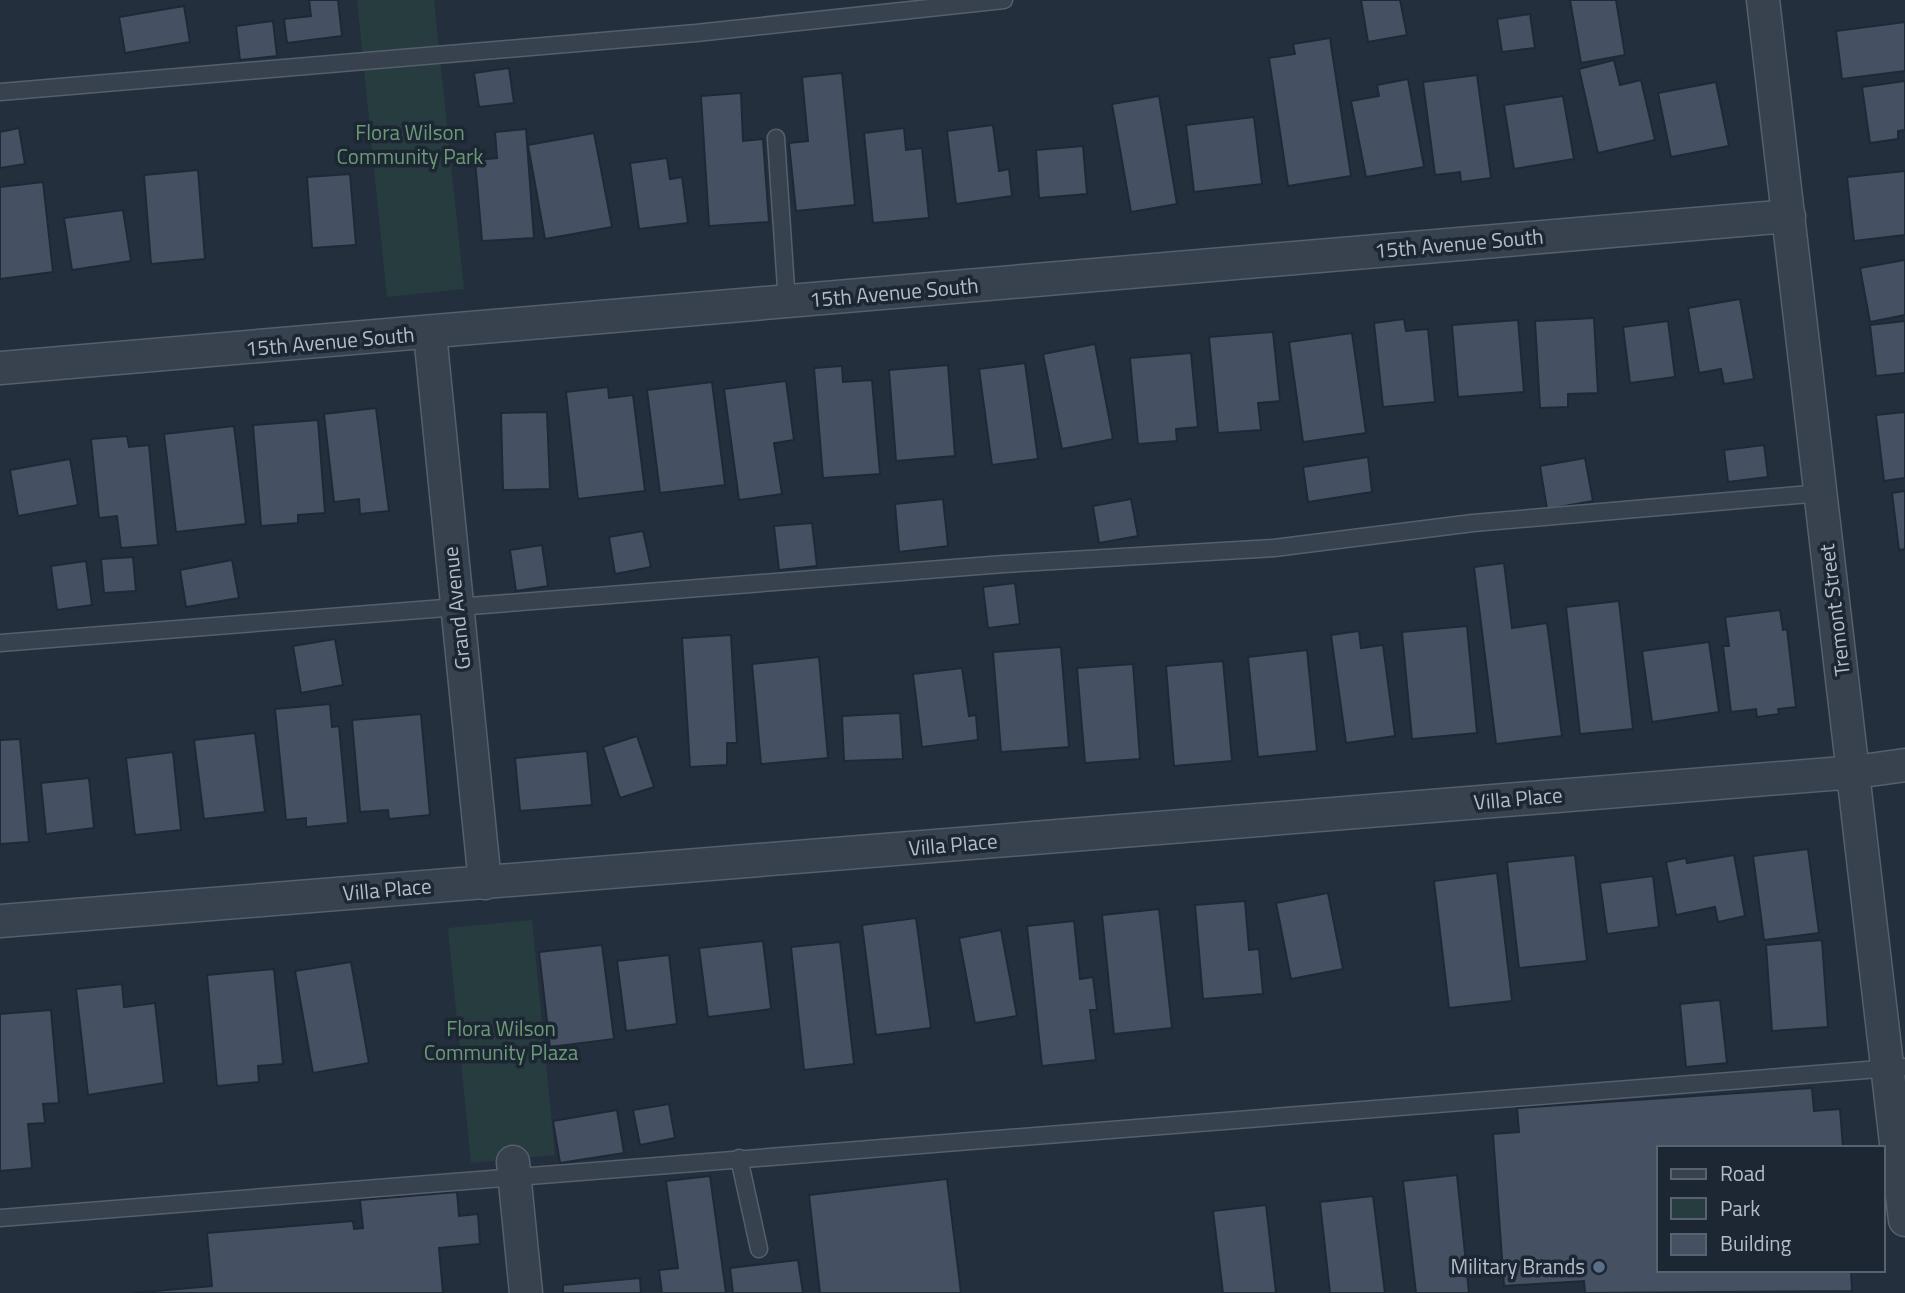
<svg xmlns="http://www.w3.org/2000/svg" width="1905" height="1293" font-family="'Titillium Web',sans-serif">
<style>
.green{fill:#263c3f}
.building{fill:#455162;stroke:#1f2835;stroke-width:2}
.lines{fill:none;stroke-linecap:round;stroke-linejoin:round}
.lane-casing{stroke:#565f6c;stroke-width:19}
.street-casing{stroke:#565f6c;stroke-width:35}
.lane{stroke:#38414e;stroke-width:16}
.street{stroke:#38414e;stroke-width:32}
.service-dot{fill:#5c6f8a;stroke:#1d2633;stroke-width:2.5}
.labels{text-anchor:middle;stroke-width:7;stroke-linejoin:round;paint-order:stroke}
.park-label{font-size:21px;fill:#6b9a76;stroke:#1d2633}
.street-label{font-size:21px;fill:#b4bcc9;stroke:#1d2633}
.poi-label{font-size:21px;fill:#b4bcc9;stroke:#1d2633;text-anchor:end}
</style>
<rect width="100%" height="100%" fill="#242f3e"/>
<path class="green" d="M 357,0 L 434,0 L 464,289 L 387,297 Z
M 532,920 L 555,1155 L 471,1163 L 448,928 Z"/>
<path class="building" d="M 309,0 L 338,0 L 342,36 L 287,43 L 284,19 L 311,16 Z
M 1361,0 L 1400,0 L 1407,35 L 1368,42 Z
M 1570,0 L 1616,0 L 1625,55 L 1581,63 Z
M 184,6 L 190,42 L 125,53 L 119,17 Z
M 1530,14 L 1535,48 L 1502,52 L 1497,19 Z
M 273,21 L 277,56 L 240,60 L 236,26 Z
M 1905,22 L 1905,71 L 1842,79 L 1836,31 Z
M 1330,38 L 1351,176 L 1288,186 L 1269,58 L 1295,54 L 1293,44 Z
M 1614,60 L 1620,85 L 1641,80 L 1655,140 L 1598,153 L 1579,69 Z
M 509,68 L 514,103 L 479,107 L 474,73 Z
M 842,73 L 855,205 L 796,211 L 789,143 L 808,141 L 802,77 Z
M 1477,75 L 1491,178 L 1461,182 L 1460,172 L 1435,175 L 1423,82 Z
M 1408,79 L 1424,167 L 1366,177 L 1351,101 L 1379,96 L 1377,85 Z
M 1905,81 L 1905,130 L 1898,131 L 1898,139 L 1870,143 L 1862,87 Z
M 1716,82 L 1729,146 L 1671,157 L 1658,93 Z
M 741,93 L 743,141 L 763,139 L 769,222 L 709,226 L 701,96 Z
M 1159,96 L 1177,204 L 1131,212 L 1112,104 Z
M 1563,96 L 1574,159 L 1514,169 L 1504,105 Z
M 1254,117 L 1262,184 L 1194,192 L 1186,125 Z
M 993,125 L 999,171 L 1009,169 L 1012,196 L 956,204 L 947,131 Z
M 19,128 L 25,164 L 0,168 L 0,132 Z
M 904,128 L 906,150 L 922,148 L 929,218 L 873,223 L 864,133 Z
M 526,129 L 534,238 L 482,241 L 475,160 L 497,158 L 495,132 Z
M 594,133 L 612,227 L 545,239 L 528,145 Z
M 1083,146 L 1087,194 L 1039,198 L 1036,150 Z
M 667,158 L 670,179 L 682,177 L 688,223 L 639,229 L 630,163 Z
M 198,170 L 205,259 L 151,264 L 144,175 Z
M 1905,171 L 1905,235 L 1854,241 L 1847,177 Z
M 350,174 L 356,245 L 312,248 L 307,177 Z
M 43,182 L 53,272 L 0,279 L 0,187 Z
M 123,210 L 131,261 L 72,270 L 64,218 Z
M 1905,260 L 1905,315 L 1870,322 L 1860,268 Z
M 1740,299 L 1754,379 L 1724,384 L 1721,369 L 1699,373 L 1688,308 Z
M 1594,318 L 1598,393 L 1568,394 L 1568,407 L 1540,408 L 1535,321 Z
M 1404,319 L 1406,331 L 1428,329 L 1435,402 L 1383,407 L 1374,323 Z
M 1518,320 L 1524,392 L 1458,397 L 1452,325 Z
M 1668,321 L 1675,377 L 1630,383 L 1623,327 Z
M 1905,321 L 1905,373 L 1876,376 L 1870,325 Z
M 1273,332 L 1280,401 L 1258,403 L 1261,430 L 1218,433 L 1209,337 Z
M 1352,333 L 1366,433 L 1303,442 L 1289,342 Z
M 1095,344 L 1113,439 L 1062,449 L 1043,354 Z
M 1191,353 L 1198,427 L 1176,429 L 1177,441 L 1138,444 L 1130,358 Z
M 1025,363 L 1038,459 L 992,465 L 979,369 Z
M 948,365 L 955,456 L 896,461 L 889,370 Z
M 842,366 L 843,382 L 872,380 L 880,474 L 823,478 L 814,368 Z
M 786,381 L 794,440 L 774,443 L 782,494 L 739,500 L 724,389 Z
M 712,382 L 725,485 L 660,493 L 647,390 Z
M 608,387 L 609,398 L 633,395 L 645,491 L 578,499 L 566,392 Z
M 376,408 L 389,511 L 360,514 L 359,499 L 334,502 L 324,414 Z
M 547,412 L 550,489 L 503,490 L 501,413 Z
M 1905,412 L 1905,478 L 1884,481 L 1876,415 Z
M 318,420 L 325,513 L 298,515 L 298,523 L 261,526 L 253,425 Z
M 234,426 L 246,524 L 176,532 L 164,434 Z
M 127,436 L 129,447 L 149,445 L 158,545 L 121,548 L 117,516 L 99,518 L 91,439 Z
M 1764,445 L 1768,477 L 1728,482 L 1724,450 Z
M 1368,457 L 1372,492 L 1308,502 L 1303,467 Z
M 1585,458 L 1593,501 L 1547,509 L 1540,466 Z
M 70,459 L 78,505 L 18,516 L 10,470 Z
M 1905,491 L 1905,549 L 1899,550 L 1892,493 Z
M 943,499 L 948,546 L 899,552 L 895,504 Z
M 1131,499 L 1138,536 L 1099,543 L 1093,506 Z
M 812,523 L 817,566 L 779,570 L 774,526 Z
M 643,531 L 651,567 L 615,574 L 609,537 Z
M 542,545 L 548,586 L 516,591 L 510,550 Z
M 133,557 L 136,591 L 104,593 L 101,559 Z
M 232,560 L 239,598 L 186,607 L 180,570 Z
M 86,561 L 92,605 L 57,610 L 51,566 Z
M 1504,563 L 1512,628 L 1547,623 L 1562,736 L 1496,744 L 1474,567 Z
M 1015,583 L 1020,624 L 988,628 L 983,587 Z
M 1619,601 L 1633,729 L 1580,734 L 1566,607 Z
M 1780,610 L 1783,630 L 1787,629 L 1796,707 L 1778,709 L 1779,714 L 1757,717 L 1756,709 L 1731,712 L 1723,646 L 1729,646 L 1725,617 Z
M 1467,626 L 1477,733 L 1412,739 L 1402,632 Z
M 1359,631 L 1361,648 L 1383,645 L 1395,736 L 1346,743 L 1331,635 Z
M 731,635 L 737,743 L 727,743 L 727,765 L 690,767 L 682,638 Z
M 335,639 L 343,685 L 301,693 L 293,646 Z
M 1709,642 L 1719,712 L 1652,722 L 1642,651 Z
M 1061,647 L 1069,747 L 1001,752 L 993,652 Z
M 1307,650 L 1317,751 L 1258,757 L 1248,657 Z
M 819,657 L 828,758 L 761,764 L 752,664 Z
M 1223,661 L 1232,761 L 1174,766 L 1166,666 Z
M 1133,664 L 1140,759 L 1085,763 L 1077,668 Z
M 962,668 L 969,716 L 976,715 L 978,740 L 922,747 L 913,674 Z
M 330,704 L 332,727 L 339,726 L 348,823 L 306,827 L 306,818 L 286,820 L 275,709 Z
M 900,713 L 903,759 L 844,761 L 842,716 Z
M 421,714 L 430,815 L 389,819 L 388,810 L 360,812 L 352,720 Z
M 255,733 L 265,812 L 204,819 L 194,740 Z
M 637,736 L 654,787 L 620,798 L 603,747 Z
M 20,739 L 29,842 L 0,844 L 0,740 Z
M 587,751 L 592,805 L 520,811 L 515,758 Z
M 173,752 L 181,830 L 135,835 L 126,758 Z
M 89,778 L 94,828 L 46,834 L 41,783 Z
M 1808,849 L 1819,933 L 1764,940 L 1753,856 Z
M 1575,855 L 1587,961 L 1519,968 L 1507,862 Z
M 1734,855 L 1745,916 L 1718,922 L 1715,907 L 1676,915 L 1666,862 L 1686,858 L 1687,863 Z
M 1497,873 L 1512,1001 L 1449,1008 L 1434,881 Z
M 1653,876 L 1659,927 L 1607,934 L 1600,883 Z
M 1328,893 L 1343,969 L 1291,979 L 1276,903 Z
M 1245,901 L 1249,950 L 1259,949 L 1263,994 L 1203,999 L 1195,905 Z
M 1159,909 L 1172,1028 L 1114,1034 L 1102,915 Z
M 916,918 L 931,1028 L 876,1035 L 862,925 Z
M 1074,921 L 1080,979 L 1093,977 L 1097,1010 L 1090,1010 L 1096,1060 L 1042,1066 L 1027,926 Z
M 1001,930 L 1017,1016 L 975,1023 L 959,938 Z
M 1822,940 L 1828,1027 L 1772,1031 L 1766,945 Z
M 763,941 L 771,1009 L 708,1017 L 699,948 Z
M 840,942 L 854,1064 L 804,1070 L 791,947 Z
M 602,945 L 614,1039 L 550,1047 L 539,952 Z
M 669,955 L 677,1024 L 626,1031 L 617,961 Z
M 351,962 L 369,1063 L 313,1073 L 295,971 Z
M 274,969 L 283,1064 L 258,1066 L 259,1082 L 217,1086 L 207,975 Z
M 122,984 L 124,1007 L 155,1003 L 164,1083 L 88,1095 L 76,989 Z
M 1720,1000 L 1727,1063 L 1686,1067 L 1680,1004 Z
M 51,1010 L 59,1103 L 43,1104 L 45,1123 L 28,1124 L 32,1168 L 0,1171 L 0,1014 Z
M 1812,1088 L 1814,1111 L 1840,1109 L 1843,1148 L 1658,1148 L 1658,1270 L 1851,1270 L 1852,1291 L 1585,1293 L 1584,1281 L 1504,1286 L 1493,1134 L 1519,1132 L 1517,1108 Z
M 669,1104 L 675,1138 L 640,1145 L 633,1110 Z
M 617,1110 L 624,1153 L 560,1163 L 553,1121 Z
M 1457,1175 L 1469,1293 L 1416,1293 L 1403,1181 Z
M 710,1176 L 726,1293 L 662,1293 L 659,1270 L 678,1268 L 666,1181 Z
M 947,1179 L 961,1293 L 820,1293 L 809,1195 Z
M 457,1192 L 459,1216 L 478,1214 L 480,1244 L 439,1248 L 443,1293 L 132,1293 L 212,1286 L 207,1233 L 353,1221 L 354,1229 L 363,1228 L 360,1200 Z
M 1373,1196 L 1385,1293 L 1330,1293 L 1320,1202 Z
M 1266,1205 L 1276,1293 L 1223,1293 L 1213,1211 Z
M 798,1260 L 803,1293 L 733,1293 L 730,1268 Z
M 640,1278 L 641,1293 L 563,1293 L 563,1285 Z"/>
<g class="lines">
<defs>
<path id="lane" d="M 0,92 L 696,33 L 1004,0
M 776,138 L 787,303
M 0,643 L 1004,564 L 1274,548 L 1473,523 L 1821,493
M 739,1158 L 759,1249
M 0,1218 L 1905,1067"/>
<path id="street" d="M 1763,0 L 1905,1220
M 430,334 L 485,883
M 0,368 L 1789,216
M 0,921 L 1855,772 L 1905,765
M 513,1162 L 526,1293"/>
</defs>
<use href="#lane" class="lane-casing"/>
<use href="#street" class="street-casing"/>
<use href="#lane" class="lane"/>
<use href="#street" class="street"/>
</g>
<circle class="service-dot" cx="1599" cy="1267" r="7"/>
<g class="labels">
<g class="park-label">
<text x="410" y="140">Flora Wilson<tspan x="410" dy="24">Community Park</tspan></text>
<text x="501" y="1036">Flora Wilson<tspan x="501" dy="24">Community Plaza</tspan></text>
</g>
<g class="street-label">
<text transform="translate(1459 244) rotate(-5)" y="7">15th Avenue South</text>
<text transform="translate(894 293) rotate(-5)" y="7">15th Avenue South</text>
<text transform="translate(330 342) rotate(-5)" y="7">15th Avenue South</text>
<text transform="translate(457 608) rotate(-96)" y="7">Grand Avenue</text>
<text transform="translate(1835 610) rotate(-97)" y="7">Tremont Street</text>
<text transform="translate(1518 799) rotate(-5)" y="7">Villa Place</text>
<text transform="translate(953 845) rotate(-5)" y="7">Villa Place</text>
<text transform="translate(387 890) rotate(-5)" y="7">Villa Place</text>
</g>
<g class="poi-label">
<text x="1585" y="1274">Military Brands</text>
</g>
</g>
<rect x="1657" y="1146" width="228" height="126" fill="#1d2633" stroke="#59626f" stroke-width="2"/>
<rect x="1671" y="1169" width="35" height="10" fill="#38414e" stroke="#59626f" stroke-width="2"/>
<text x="1720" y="1181" font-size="21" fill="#b4bcc9">Road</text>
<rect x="1671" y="1198" width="35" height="21" fill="#263c3f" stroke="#59626f" stroke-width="2"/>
<text x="1720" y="1216" font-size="21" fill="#b4bcc9">Park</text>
<rect x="1671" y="1234" width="35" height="21" fill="#455162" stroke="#59626f" stroke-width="2"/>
<text x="1720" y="1251" font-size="21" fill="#b4bcc9">Building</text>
</svg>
